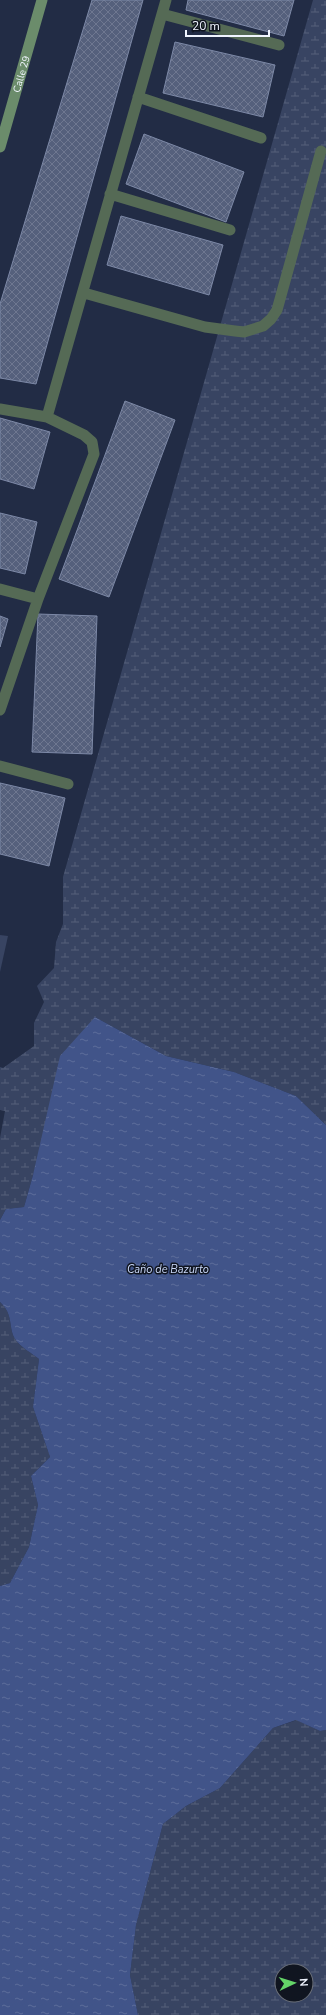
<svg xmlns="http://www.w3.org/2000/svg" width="326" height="2015" font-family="'Nunito Sans',sans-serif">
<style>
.wetland{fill:url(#wetland-marsh);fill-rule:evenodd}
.pitch{fill:#384462}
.water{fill:url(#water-ripples)}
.building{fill:url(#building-cross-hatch);stroke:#7d89a7}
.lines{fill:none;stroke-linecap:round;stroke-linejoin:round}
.service{stroke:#556a55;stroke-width:11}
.secondary{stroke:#6b8c6b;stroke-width:11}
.labels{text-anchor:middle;stroke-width:3;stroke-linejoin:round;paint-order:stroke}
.street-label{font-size:10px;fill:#f0f5ff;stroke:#101520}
.water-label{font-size:11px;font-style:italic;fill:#cad8f9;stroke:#101520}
</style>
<defs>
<pattern id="wetland-marsh" width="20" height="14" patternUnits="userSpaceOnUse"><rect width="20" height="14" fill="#384462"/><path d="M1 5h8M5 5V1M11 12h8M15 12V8" fill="none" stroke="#55607a"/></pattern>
<pattern id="water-ripples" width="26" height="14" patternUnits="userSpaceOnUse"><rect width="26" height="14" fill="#415489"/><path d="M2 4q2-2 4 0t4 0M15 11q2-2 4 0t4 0" fill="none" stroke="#5d6d9b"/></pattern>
<pattern id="building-cross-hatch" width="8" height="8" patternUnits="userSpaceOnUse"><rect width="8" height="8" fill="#55607c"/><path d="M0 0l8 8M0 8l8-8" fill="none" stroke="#6e7790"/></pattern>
</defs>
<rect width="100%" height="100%" fill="#222c45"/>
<path class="wetland" d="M 313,0 L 326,0 L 326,1125 L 296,1096 L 234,1072 L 166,1056 L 95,1017 L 33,1175 L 24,1207 L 6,1209 L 0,1220 L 0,1138 L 5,1111 L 0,1110 L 0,1067 L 3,1068 L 34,1046 L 34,1023 L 44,1002 L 37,986 L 54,968 L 56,942 L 63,924 L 63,877 Z
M 0,1302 C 14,1315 8,1327 15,1339 C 20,1347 33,1354 39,1359 L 33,1407 L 50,1457 L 31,1476 L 38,1505 L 29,1547 L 10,1583 L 0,1586 Z
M 297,1720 L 320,1731 L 326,1730 L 326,2015 L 138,2015 L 130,1975 L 136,1925 L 163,1824 L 186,1806 L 220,1788 L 273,1728 ZM 282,1971 L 306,1971 L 306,1995 L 282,1995 Z"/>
<path class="pitch" d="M 0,935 L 8,936 L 0,972 Z"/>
<path class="water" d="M 95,1017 L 166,1056 L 234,1072 L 296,1096 L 326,1125 L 326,1730 L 320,1731 L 296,1720 L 273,1728 L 220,1788 L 186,1806 L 163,1824 L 136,1925 L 130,1975 L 138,2015 L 0,2015 L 0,1586 L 10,1583 L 29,1547 L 38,1505 L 31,1476 L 50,1457 L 33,1407 L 39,1359 C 33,1354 20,1347 15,1339 C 8,1327 14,1315 0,1302 L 0,1220 L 6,1209 L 24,1207 L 33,1175 L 60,1056 Z"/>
<path class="building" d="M 92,0 L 143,0 L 36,384 L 0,378 L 0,304 Z
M 188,0 L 294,0 L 284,36 L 186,10 Z
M 175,42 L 275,65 L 263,117 L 163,93 Z
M 144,134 L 244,172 L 226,222 L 126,184 Z
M 121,216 L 223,245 L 209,295 L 107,265 Z
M 125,401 L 175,420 L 109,597 L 59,579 Z
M 0,418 L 50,432 L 34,489 L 0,479 Z
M 0,513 L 37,522 L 25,574 L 0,568 Z
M 38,614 L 97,616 L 92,754 L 32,752 Z
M 0,616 L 8,619 L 0,647 Z
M 0,783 L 65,798 L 49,866 L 0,854 Z"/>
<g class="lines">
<path class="service" d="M 162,14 L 279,45
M 138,97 L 261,138
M 110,194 L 230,230
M 84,293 L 205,327 L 235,331 L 244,332 L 263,326 L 271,319 L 277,310 L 321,151
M 0,409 L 47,417 L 166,0
M 0,589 L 38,599
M 0,710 L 38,599 L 94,454 L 92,442 L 84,435 L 47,417
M 0,766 L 68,784"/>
<path class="secondary" id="s1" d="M 0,147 L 42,0"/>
</g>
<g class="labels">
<g class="street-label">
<text dy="4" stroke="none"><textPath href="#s1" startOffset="76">Calle 29</textPath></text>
</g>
<g class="water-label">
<text x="168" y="1273">Caño de Bazurto</text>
</g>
</g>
<g transform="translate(294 1983) rotate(86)"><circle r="19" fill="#101520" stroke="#6a6f79"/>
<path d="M0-3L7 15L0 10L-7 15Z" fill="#64d468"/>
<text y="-6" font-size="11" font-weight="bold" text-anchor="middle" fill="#f0f5ff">N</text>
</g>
<path d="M186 30v6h83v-6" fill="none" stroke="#f0f5ff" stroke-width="2"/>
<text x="192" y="30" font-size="12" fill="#f0f5ff" stroke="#101520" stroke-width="3" paint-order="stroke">20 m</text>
</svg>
